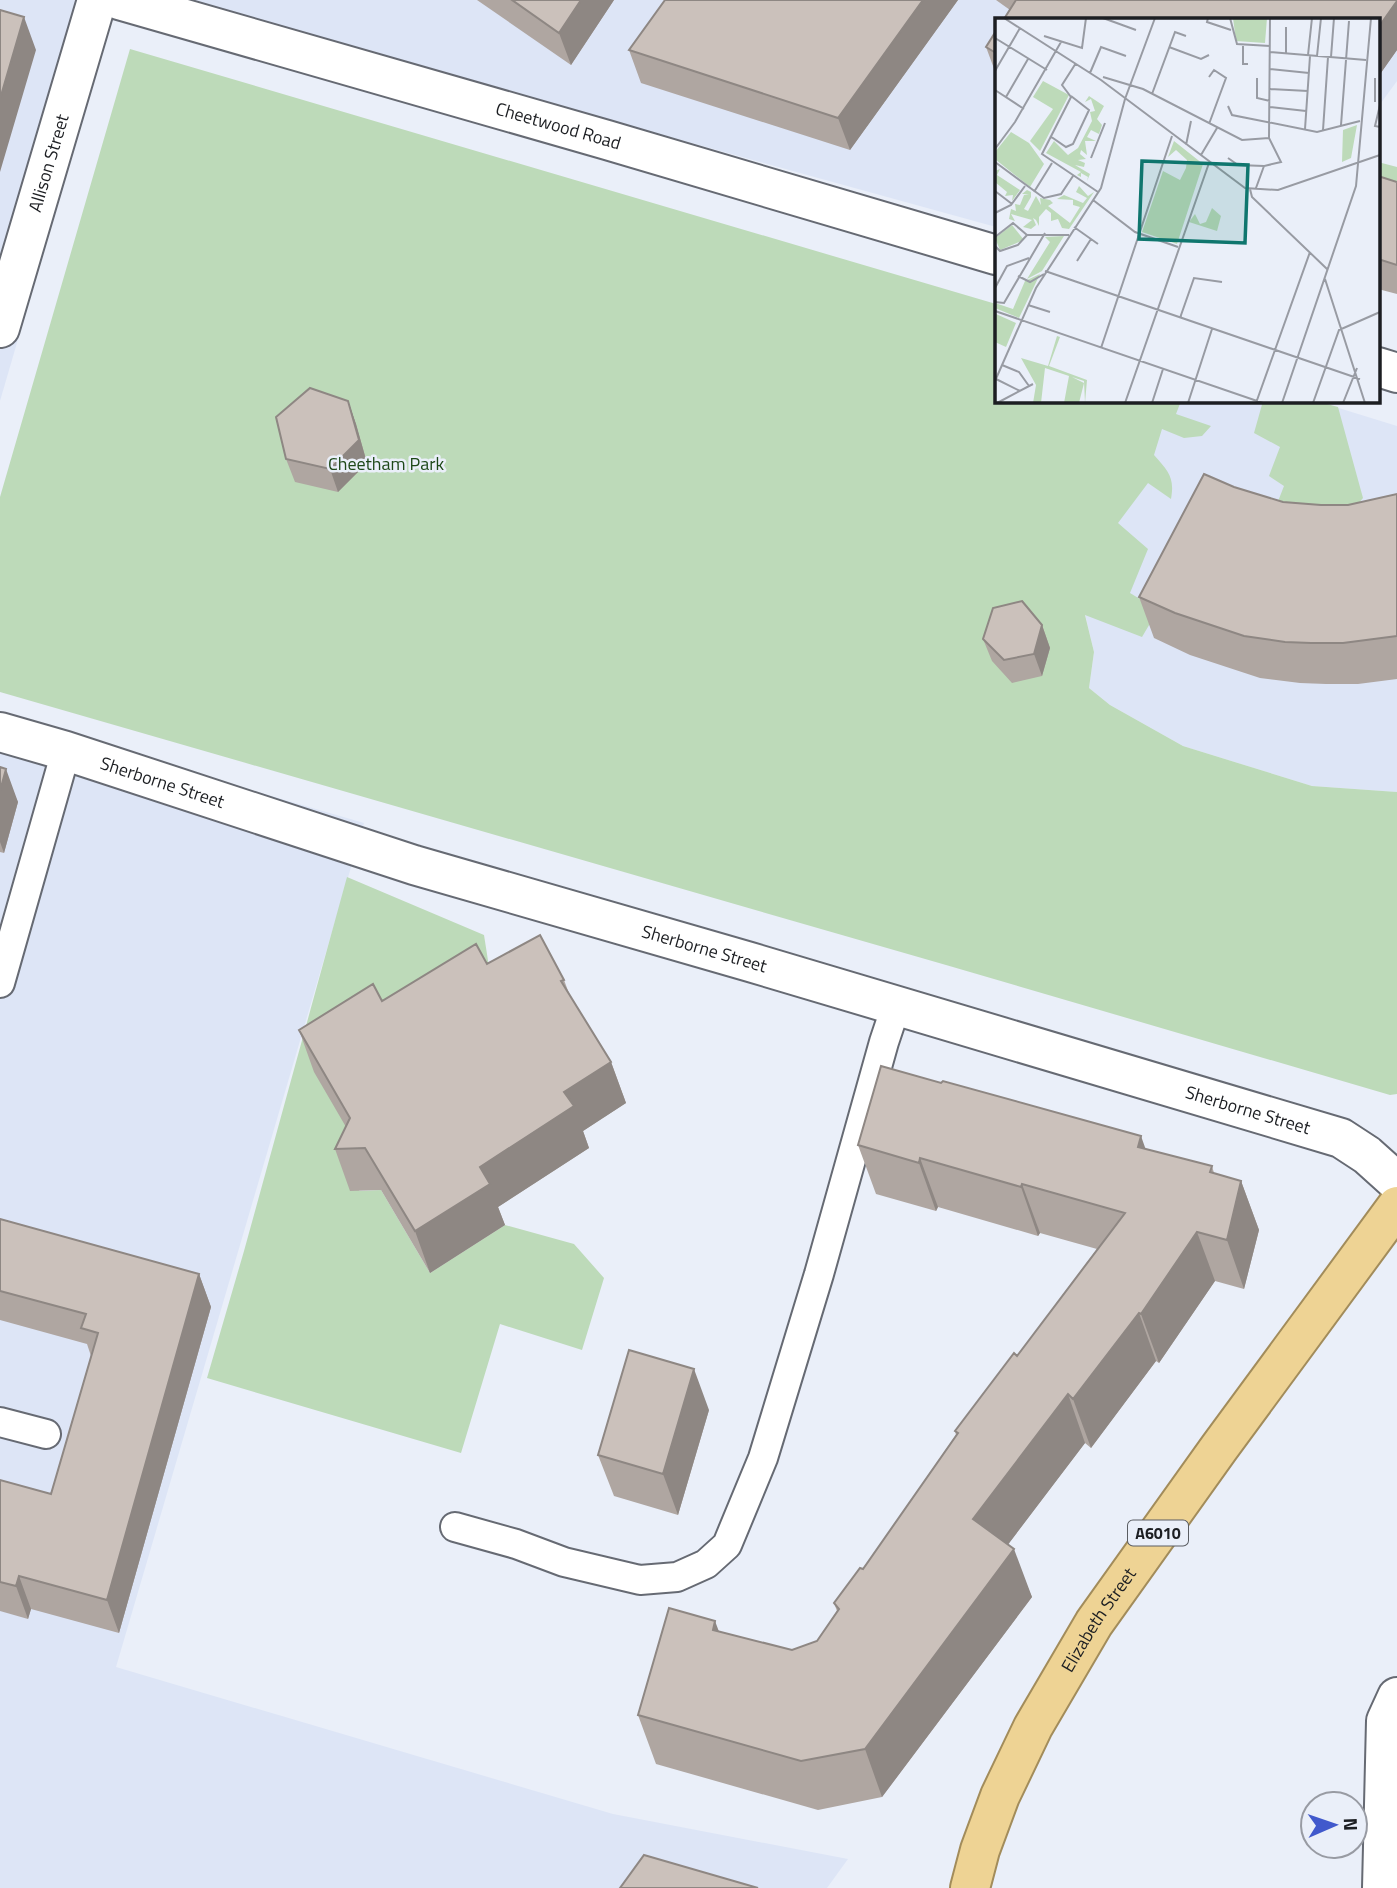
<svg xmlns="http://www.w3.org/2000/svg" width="1397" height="1888" font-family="'Titillium Web',sans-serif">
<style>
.built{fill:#dde5f6}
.green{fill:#bddab9}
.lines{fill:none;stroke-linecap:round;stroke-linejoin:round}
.service-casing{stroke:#666a73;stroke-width:32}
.minor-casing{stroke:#666a73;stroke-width:42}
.trunk-casing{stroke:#a28c5b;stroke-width:42}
.service{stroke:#fff;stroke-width:28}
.minor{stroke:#fff;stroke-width:38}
.trunk{stroke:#eed394;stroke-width:38}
.wall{fill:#afa6a1}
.shaded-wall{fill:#8e8783}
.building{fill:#cbc1bb;stroke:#8e8783;stroke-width:2}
.labels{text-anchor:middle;stroke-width:5;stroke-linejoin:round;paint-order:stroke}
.shield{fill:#eaeff9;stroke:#5a5d62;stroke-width:2}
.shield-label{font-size:16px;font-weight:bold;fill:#1c1e22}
.street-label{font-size:18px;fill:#1c1e22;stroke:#eaeff9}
.park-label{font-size:18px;fill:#1d4818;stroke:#eaeff9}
.inset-road{fill:none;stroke:#989ba3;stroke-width:2}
.view{fill:#0f766e;fill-opacity:0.15;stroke:#0f766e;stroke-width:3.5}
.inset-edge{fill:none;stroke:#1c1e22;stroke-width:3.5}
</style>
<rect width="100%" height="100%" fill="#eaeff9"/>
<path class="built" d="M 0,0 L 117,0 L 0,401 Z
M 174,0 L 1397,0 L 1397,81 L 1378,107 L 1378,19 L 996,19 L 996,227 Z
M 1134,401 L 1316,401 L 1397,426 L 1397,792 L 1312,786 L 1183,746 L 1110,705 L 1089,688 L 1094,652 L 1085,614 Z
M 0,717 L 364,823 L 116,1667 L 613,1814 L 848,1859 L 827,1888 L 0,1888 Z"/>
<path class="green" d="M 130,49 L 996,304 L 996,401 L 1181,401 L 1176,414 L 1211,426 L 1202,436 L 1184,438 L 1162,429 L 1154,455 C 1168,471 1175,477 1171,499 L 1148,483 L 1118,523 L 1148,549 L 1130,593 L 1158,610 L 1142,637 L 1085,615 L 1094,652 L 1089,688 L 1110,705 L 1183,746 L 1312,786 L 1397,792 L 1397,1094 L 1390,1095 L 946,965 L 0,692 L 0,497 Z
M 1378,162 L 1397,167 L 1397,211 L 1378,205 Z
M 1263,401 L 1316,401 L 1338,407 L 1363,498 L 1353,510 L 1275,509 L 1284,486 L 1269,476 L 1280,447 L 1254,433 Z
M 347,877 L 484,935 L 492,986 L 365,1160 L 359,1191 L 381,1190 L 430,1273 L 505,1225 L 574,1244 L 604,1278 L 582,1350 L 500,1324 L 461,1453 L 207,1378 L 244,1251 Z"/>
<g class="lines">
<defs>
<path id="service" d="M 0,983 L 66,751
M 0,1422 L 46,1434
M 455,1527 L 516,1544 L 564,1562 L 640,1580 L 677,1577 L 706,1564 L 727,1545 L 763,1458 L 819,1274 L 884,1042 L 896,1006"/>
<g id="minor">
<path id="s1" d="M 119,0 L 607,140 L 996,255"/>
<path id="s2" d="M 0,328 L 97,0"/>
<path d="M 1378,367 L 1397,373"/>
<path id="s3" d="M 0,732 L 66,751 L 414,865 L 750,962 L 1341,1138 L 1367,1155 L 1397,1182"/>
<path d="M 1382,1888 L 1386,1721 L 1397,1697"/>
</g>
<g id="trunk">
<path id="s4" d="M 970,1888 L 980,1850 L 1000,1796 L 1033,1727 L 1094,1623 L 1219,1448 L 1397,1206"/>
</g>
</defs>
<use href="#service" class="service-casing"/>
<use href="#minor" class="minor-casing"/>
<use href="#trunk" class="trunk-casing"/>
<use href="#service" class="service"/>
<use href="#minor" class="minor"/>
<use href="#trunk" class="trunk"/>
</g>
<path class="wall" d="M 477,0 L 614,0 L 571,65 Z
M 665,0 L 958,0 L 850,150 L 641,83 L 629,50 Z
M 996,0 L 1397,0 L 1397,50 L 1378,77 L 1378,19 L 1010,10 Z
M 996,31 L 996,74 L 986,47 Z
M 1378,176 L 1397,182 L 1397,294 L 1378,289 Z
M 348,401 L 356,424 L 367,463 L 338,492 L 295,482 L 286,459 Z
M 1234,487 L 1283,502 L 1321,505 L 1348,505 L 1397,494 L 1397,679 L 1358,684 L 1326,684 L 1300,683 L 1260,678 L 1190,655 L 1154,638 L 1139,597 Z
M 1042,625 L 1050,648 L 1042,676 L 1012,683 L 992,661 L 983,639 Z
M 0,767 L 18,802 L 4,853 L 0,852 Z
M 487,964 L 564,980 L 570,996 L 611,1062 L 626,1103 L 583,1131 L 589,1148 L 498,1207 L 505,1225 L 430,1273 L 381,1190 L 350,1191 L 335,1149 L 346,1127 L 314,1072 L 299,1030 Z
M 858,1145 L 1146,1149 L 1212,1166 L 1214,1173 L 1241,1181 L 1259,1230 L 1244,1289 L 1215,1281 L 1159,1363 L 1156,1361 L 1091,1448 L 1085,1443 L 1008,1544 L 1032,1597 L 882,1797 L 818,1810 L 656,1764 L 638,1715 L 720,1632 L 792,1650 L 817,1641 L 837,1611 L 834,1603 L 863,1569 L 956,1435 L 955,1431 L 1017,1356 L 1097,1249 L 1040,1233 L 1038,1236 L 938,1207 L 936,1211 L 876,1194 Z
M 0,1219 L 199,1274 L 211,1307 L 119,1633 L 31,1609 L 28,1619 L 0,1611 L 0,1480 L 51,1494 L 91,1356 L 87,1344 L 0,1320 Z
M 709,1410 L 678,1515 L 614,1496 L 598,1455 Z"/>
<path class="shaded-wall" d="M 581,0 L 614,0 L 571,65 L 559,33 Z
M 923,0 L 958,0 L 850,150 L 838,118 Z
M 1397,1 L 1397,50 L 1378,77 L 1378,28 Z
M 24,17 L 36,50 L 0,172 L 0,99 Z
M 348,401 L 356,424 L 367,463 L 338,492 L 330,469 Z
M 1042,625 L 1050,648 L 1042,676 L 1034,654 Z
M 6,769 L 18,802 L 4,853 L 0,842 L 0,791 Z
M 611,1062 L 626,1103 L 583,1131 L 589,1148 L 498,1207 L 505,1225 L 430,1273 L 415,1231 L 480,1167 L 564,1092 Z
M 1141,1136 L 1158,1184 L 1138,1147 Z
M 920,1158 L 938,1207 L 936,1211 L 919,1163 Z
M 1241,1181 L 1259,1230 L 1244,1289 L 1227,1240 Z
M 1022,1184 L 1040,1233 L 1038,1236 L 1021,1187 Z
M 1197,1232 L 1215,1281 L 1159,1363 L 1141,1314 Z
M 199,1274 L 211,1307 L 119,1633 L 107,1600 Z
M 1139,1313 L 1156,1361 L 1091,1448 L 1073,1399 Z
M 694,1369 L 709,1410 L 678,1515 L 663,1474 Z
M 1068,1394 L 1085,1443 L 991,1567 L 973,1519 Z
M 1014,1549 L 1032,1597 L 882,1797 L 865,1749 Z
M 19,1576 L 31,1609 L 28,1619 L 16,1586 Z
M 715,1621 L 733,1669 L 713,1630 Z"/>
<path class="building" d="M 512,0 L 581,0 L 559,33 Z
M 665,0 L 923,0 L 838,118 L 629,50 Z
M 1016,0 L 1397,0 L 1397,1 L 1378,28 L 1378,19 L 1004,19 Z
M 0,10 L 24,17 L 0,99 Z
M 996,31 L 996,53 L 986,47 Z
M 1378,176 L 1397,182 L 1397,265 L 1378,259 Z
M 310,388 L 348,401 L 359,440 L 330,469 L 286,459 L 276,417 Z
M 1204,474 L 1234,487 L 1283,502 L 1321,505 L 1348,505 L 1397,494 L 1397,636 L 1343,643 L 1311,643 L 1285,642 L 1244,636 L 1175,613 L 1139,597 Z
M 1022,601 L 1042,625 L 1034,654 L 1004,660 L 983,639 L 993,608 Z
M 0,767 L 6,769 L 0,791 Z
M 540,935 L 564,980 L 561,981 L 611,1062 L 564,1092 L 574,1106 L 480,1167 L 490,1184 L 415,1231 L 365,1148 L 335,1149 L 350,1118 L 299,1030 L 373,984 L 382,1001 L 476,944 L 487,964 Z
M 881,1066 L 941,1083 L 943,1081 L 1141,1136 L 1138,1147 L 1212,1166 L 1210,1172 L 1241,1181 L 1227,1240 L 1197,1232 L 1141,1314 L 1139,1313 L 1073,1399 L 1068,1394 L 973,1519 L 1014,1549 L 865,1749 L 801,1761 L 638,1715 L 669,1608 L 715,1621 L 713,1630 L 792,1650 L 817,1641 L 839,1609 L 834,1603 L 860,1568 L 863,1569 L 958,1433 L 955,1431 L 1014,1353 L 1017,1356 L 1125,1213 L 1022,1184 L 1021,1187 L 920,1158 L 919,1163 L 858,1145 Z
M 0,1219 L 199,1274 L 107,1600 L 19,1576 L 16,1586 L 0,1582 L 0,1480 L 51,1494 L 98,1333 L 81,1328 L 86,1314 L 0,1291 Z
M 629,1350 L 694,1369 L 663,1474 L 598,1455 Z
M 644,1855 L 758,1888 L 620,1888 Z"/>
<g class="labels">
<rect class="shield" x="1128" y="1520.5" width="60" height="25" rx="5"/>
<g class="shield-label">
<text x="1158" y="1539">A6010</text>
</g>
<g class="street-label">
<text dy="6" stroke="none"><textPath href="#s1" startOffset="457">Cheetwood Road</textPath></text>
<text dy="6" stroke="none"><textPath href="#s2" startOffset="172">Allison Street</textPath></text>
<text dy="6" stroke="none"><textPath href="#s3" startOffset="170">Sherborne Street</textPath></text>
<text dy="6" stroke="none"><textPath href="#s3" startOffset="737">Sherborne Street</textPath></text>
<text dy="6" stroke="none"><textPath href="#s3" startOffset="1304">Sherborne Street</textPath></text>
<text dy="6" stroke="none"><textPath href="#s4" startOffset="299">Elizabeth Street</textPath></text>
</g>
<g class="park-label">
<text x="386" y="470">Cheetham Park</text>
</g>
</g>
<g transform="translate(995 18)">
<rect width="385" height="385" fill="#eaeff9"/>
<path d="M 238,0 L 272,0 L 270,25 L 241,23 ZM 48,63 L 74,77 L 45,133 L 35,123 L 58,91 L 38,79 ZM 94,78 L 109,88 L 102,101 L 107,107 L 104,116 L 96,112 L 92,119 L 101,123 L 90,123 L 92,137 L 86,132 L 85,136 L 91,141 L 83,142 L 90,145 L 89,149 L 80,147 L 95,156 L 92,163 L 93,159 L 86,155 L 86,159 L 82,157 L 86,154 L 51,135 L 59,123 L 73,137 L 83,130 L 97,103 L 95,94 L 100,93 L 96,81 L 90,84 ZM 362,107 L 356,140 L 347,144 L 348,112 ZM 16,114 L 34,125 L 49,146 L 35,169 L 0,141 L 0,134 ZM 179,123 L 208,146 L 182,226 L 147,214 L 168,153 L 185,162 L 191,150 L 192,142 L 181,132 L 173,139 ZM 5,151 L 2,157 L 25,172 L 17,183 L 18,177 L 10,178 L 12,174 L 0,164 L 0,153 ZM 84,168 L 93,178 L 99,174 L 74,211 L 67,210 L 63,201 L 56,203 L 56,195 L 51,191 L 44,199 L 44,208 L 41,202 L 38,200 L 41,207 L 36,211 L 28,209 L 37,202 L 16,196 L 20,203 L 14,201 L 16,191 L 21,193 L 20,186 L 25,187 L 29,177 L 34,176 L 27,176 L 32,172 L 36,174 L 36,179 L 29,191 L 33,193 L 41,178 L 46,187 L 45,180 L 55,182 L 58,185 L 53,188 L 75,205 L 85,189 L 78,187 L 78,182 L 62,181 L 69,177 L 88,185 L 92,180 L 81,174 ZM 217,190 L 226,198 L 222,213 L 194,204 L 200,196 L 205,206 L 211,204 ZM 17,207 L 29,222 L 5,232 L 0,220 ZM 69,218 L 47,253 L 32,261 L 55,224 L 50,219 ZM 45,256 L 24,300 L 0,290 L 0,285 L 18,291 L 30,263 ZM 1,296 L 21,305 L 11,329 L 0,324 ZM 62,318 L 65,319 L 54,348 L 92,362 L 90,385 L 89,363 L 77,359 L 89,365 L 84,385 L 69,385 L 74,358 L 50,350 L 46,385 L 38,385 L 41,367 L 26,340 L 53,348 Z" fill="#bddab9"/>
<path class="inset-road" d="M 9,0 L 106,62 L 250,170 L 283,172 L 385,137M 108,0 L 141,12M 213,0 L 212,4 L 236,12M 235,0 L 242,26 L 275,28M 291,9 L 291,36M 49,18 L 87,30 L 91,0M 0,20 L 52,52M 248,28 L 248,46 L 253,46M 174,29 L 206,41 L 214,37M 275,34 L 371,42M 313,37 L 317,0M 322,38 L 326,0M 336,39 L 339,0M 81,45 L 67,67 L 76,79 L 47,136 L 103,174M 275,51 L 314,55M 0,53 L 25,10M 95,55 L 106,29 L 131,38M 108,59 L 148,71 L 247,122 L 274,120M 262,60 L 262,80 L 275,83M 275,71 L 313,73M 0,72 L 29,91M 157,76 L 180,14 L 191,18M 11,79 L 33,41M 380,84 L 380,60M 385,87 L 380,108 L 385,109M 233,88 L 237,97 L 322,114 L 365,103M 275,89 L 311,93M 214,106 L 231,60 L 219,52 L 214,59M 346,107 L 354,3M 310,111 L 315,38M 328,112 L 333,39M 55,118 L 71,129 L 78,126 L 94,92 L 76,78M 274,120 L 275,0M 191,127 L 196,103M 0,131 L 20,104 L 66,24M 206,137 L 222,110M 96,140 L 110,105M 233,140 L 243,147 L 269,148M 0,144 L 49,180 L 66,176 L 78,158M 261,170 L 269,148 L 286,144 L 274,120M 255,171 L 257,179 L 332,251M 0,173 L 17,186M 39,174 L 57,145M 98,182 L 140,214 L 183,229M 0,195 L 16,187 L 30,168M 79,209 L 103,226M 32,217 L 74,217M 0,219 L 18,205 L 32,217M 0,228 L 5,233 L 23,227 L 32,217M 82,243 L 96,221M 50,253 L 365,361M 23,258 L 35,264 L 49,256M 330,261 L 370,385M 0,270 L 12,248 L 34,240M 0,284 L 9,285 L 50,215M 33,287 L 55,294M 0,293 L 268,385M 185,300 L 199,260 L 227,264M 106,330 L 177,118M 7,347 L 24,354 L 34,368M 1,361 L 25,373M 0,363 L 41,270 L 106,170 L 130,81 L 160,0M 2,385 L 38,366M 130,385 L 214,145M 157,385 L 168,351M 193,385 L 217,311M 261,385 L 315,234M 287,385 L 361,168 L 376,0M 318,385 L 344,312 L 385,294M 348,385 L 362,350"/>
<path class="view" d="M 147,143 L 253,147 L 250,225 L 144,221 Z"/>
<rect width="385" height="385" class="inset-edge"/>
</g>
<g transform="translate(1334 1825) rotate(88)"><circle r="33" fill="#eaeff9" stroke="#989ba3" stroke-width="2"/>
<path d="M0-5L12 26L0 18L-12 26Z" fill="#4159cc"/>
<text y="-10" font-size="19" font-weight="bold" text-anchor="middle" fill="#1c1e22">N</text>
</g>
</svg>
